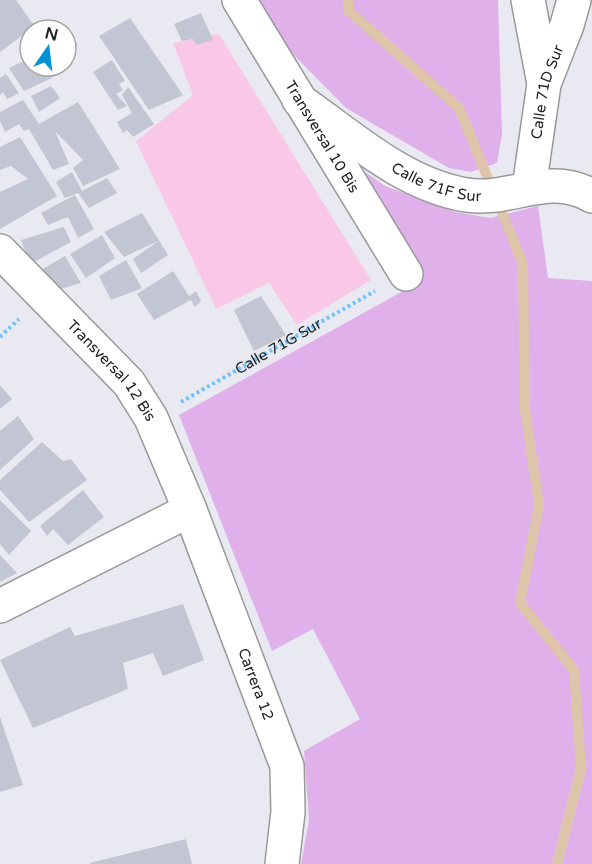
<svg xmlns="http://www.w3.org/2000/svg" width="592" height="864" font-family="'Varela Round',sans-serif">
<style>
.grass{fill:#dfb0ea}
.park{fill:#fac8e7}
.lines{fill:none;stroke-linecap:round;stroke-linejoin:round}
.stream{stroke:#dec5aa;stroke-width:10}
.building{fill:#c2c6d2}
.minor-casing{stroke:#999;stroke-width:36}
.path{stroke:#72c3f9;stroke-width:4;stroke-dasharray:3 3;stroke-linecap:butt}
.minor{stroke:#fff;stroke-width:33}
.labels{text-anchor:middle;stroke-width:5;stroke-linejoin:round;paint-order:stroke}
.street-label{font-size:15px;fill:#222;stroke:#fff}
</style>
<rect width="100%" height="100%" fill="#e9e9f2"/>
<path class="grass" d="M 257,0 L 498,0 L 502,134 L 497,163 L 471,172 L 449,168 L 346,108 L 279,40 Z
M 351,162 L 385,186 L 455,212 L 490,218 L 538,206 L 548,278 L 592,281 L 592,864 L 301,864 L 309,820 L 304,751 L 360,719 L 313,629 L 272,651 L 179,415 L 423,280 Z"/>
<path class="park" d="M 219,34 L 371,280 L 297,325 L 269,283 L 216,309 L 136,141 L 193,95 L 173,43 Z"/>
<g class="lines">
<path class="stream" d="M 348,0 L 348,10 L 459,108 L 523,264 L 525,410 L 539,505 L 520,603 L 574,670 L 581,768 L 557,864"/>
</g>
<path class="building" d="M 0,0 L 16,0 L 36,28 L 30,30 L 0,52 Z
M 201,13 L 213,40 L 196,45 L 193,39 L 182,41 L 174,24 Z
M 130,18 L 183,95 L 149,110 L 99,36 Z
M 30,43 L 30,66 L 55,66 L 47,69 L 52,78 L 24,91 L 9,68 L 28,59 L 21,50 Z
M 112,60 L 125,81 L 119,84 L 123,90 L 116,94 L 127,106 L 118,110 L 93,72 Z
M 6,74 L 19,93 L 7,99 L 3,92 L 0,95 L 0,78 Z
M 51,86 L 60,98 L 39,112 L 31,96 Z
M 128,87 L 154,124 L 133,137 L 127,130 L 123,133 L 117,122 L 132,113 L 122,95 Z
M 23,100 L 39,124 L 78,102 L 120,169 L 83,186 L 73,168 L 83,160 L 55,131 L 69,164 L 53,170 L 29,129 L 24,131 L 19,124 L 5,132 L 0,121 L 0,112 Z
M 20,137 L 57,196 L 0,229 L 0,192 L 28,179 L 11,166 L 0,170 L 0,147 Z
M 72,172 L 82,191 L 107,178 L 117,193 L 89,208 L 78,193 L 65,198 L 56,182 Z
M 75,195 L 94,229 L 78,238 L 68,217 L 48,225 L 41,213 Z
M 142,213 L 168,255 L 141,273 L 133,259 L 158,241 L 124,257 L 104,232 Z
M 64,227 L 71,242 L 30,264 L 21,240 Z
M 102,235 L 115,258 L 86,278 L 70,254 Z
M 65,256 L 81,283 L 51,292 L 34,274 Z
M 126,260 L 142,288 L 111,300 L 99,276 Z
M 173,271 L 189,296 L 196,291 L 201,301 L 195,307 L 191,300 L 154,320 L 137,294 Z
M 261,296 L 286,335 L 254,351 L 234,310 Z
M 0,385 L 12,399 L 0,409 Z
M 18,416 L 34,439 L 0,470 L 0,431 Z
M 42,442 L 63,461 L 71,459 L 87,480 L 29,522 L 0,490 L 0,480 Z
M 83,490 L 104,517 L 68,545 L 53,529 L 47,536 L 40,526 Z
M 0,500 L 31,531 L 9,555 L 0,544 Z
M 0,555 L 17,573 L 0,582 Z
M 183,604 L 204,660 L 163,676 L 153,653 L 123,663 L 128,689 L 33,728 L 0,660 L 70,627 L 75,636 Z
M 0,717 L 23,785 L 0,792 Z
M 186,839 L 192,864 L 90,864 L 90,863 Z"/>
<g class="lines">
<defs>
<g id="minor">
<path id="s2" d="M 239,0 L 406,274"/>
<path d="M 528,0 L 544,84"/>
<path id="s3" d="M 299,100 C 351,136 402,184 466,195 C 511,202 549,171 592,196"/>
<path id="s4" d="M 529,188 L 544,84 L 567,25 L 574,0"/>
<path id="s5" d="M 0,251 L 129,383 L 151,418 L 190,510 L 287,766 L 288,812 L 282,864"/>
<path d="M 0,606 L 190,510"/>
</g>
</defs>
<use href="#minor" class="minor-casing"/>
<g class="path">
<path d="M 0,337 L 19,319"/>
<path id="s1" d="M 181,402 L 375,291"/>
</g>
<use href="#minor" class="minor"/>
</g>
<g class="labels">
<g class="street-label">
<text dy="5" stroke="none"><textPath href="#s4" startOffset="98">Calle 71D Sur</textPath></text>
<text dy="5" stroke="none"><textPath href="#s2" startOffset="160">Transversal 10 Bis</textPath></text>
<text dy="5" stroke="none"><textPath href="#s3" startOffset="162">Calle 71F Sur</textPath></text>
<text dy="5" stroke="none"><textPath href="#s1" startOffset="112">Calle 71G Sur</textPath></text>
<text dy="5" stroke="none"><textPath href="#s5" startOffset="164">Transversal 12 Bis</textPath></text>
<text dy="5" stroke="none"><textPath href="#s5" startOffset="512">Carrera 12</textPath></text>
</g>
</g>
<g transform="translate(48 48) rotate(14)"><circle r="28" fill="#ffffff" stroke="#a7a7a7" stroke-width="1.5"/>
<path d="M0-4.5L10 22L0 15L-10 22Z" fill="#0294d2"/>
<text y="-9" font-size="16" font-weight="bold" text-anchor="middle" fill="#222222">N</text>
</g>
</svg>
